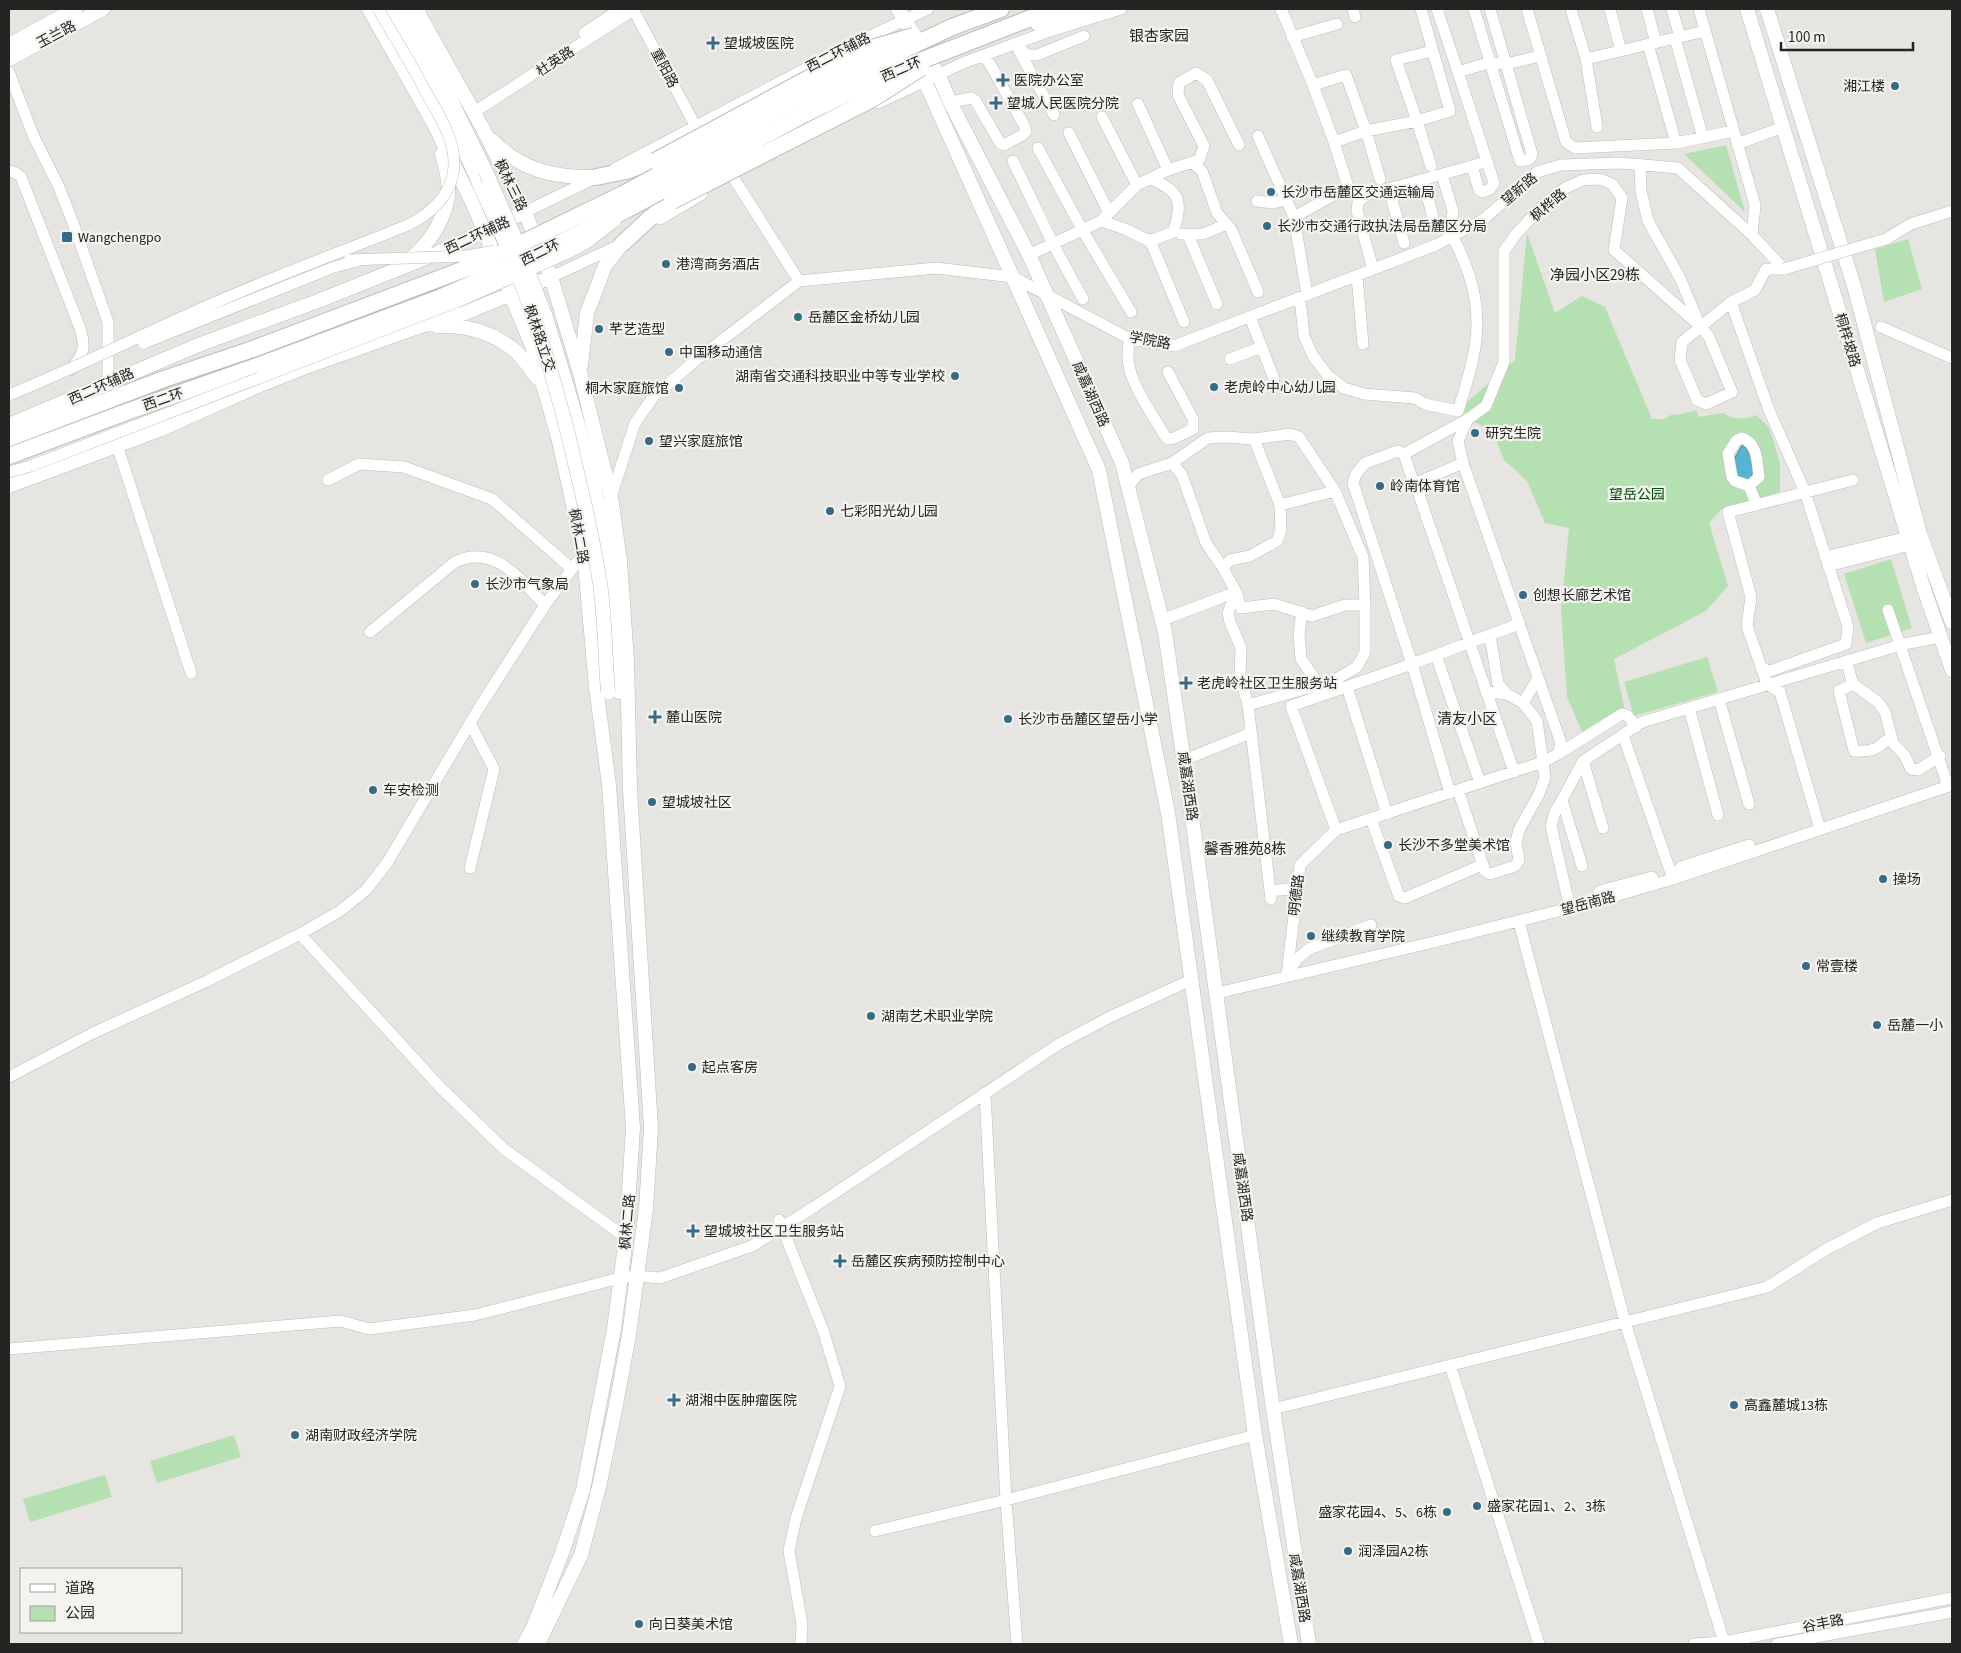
<svg xmlns="http://www.w3.org/2000/svg" width="1961" height="1653" font-family="'Source Sans 3','Noto Sans SC',sans-serif">
<style>
.green{fill:#b5e0b2}
.water{fill:#56b3d2;stroke:#47889d}
.lines{fill:none;stroke-linecap:round;stroke-linejoin:round}
.minor-casing{stroke:#bfbdb9;stroke-width:12}
.major-casing{stroke:#bfbdb9;stroke-width:15}
.highway-casing{stroke:#bfbdb9;stroke-width:18}
.minor{stroke:#fff;stroke-width:11}
.major{stroke:#fff;stroke-width:14}
.highway{stroke:#fff;stroke-width:16}
.minor-bridge-casing{stroke:#bfbdb9;stroke-width:12;stroke-linecap:butt}
.major-bridge-casing{stroke:#bfbdb9;stroke-width:15;stroke-linecap:butt}
.highway-bridge-casing{stroke:#bfbdb9;stroke-width:18;stroke-linecap:butt}
.minor-bridge{stroke:#fff;stroke-width:11}
.major-bridge{stroke:#fff;stroke-width:14}
.highway-bridge{stroke:#fff;stroke-width:16}
.poi-dot{fill:#366b87;stroke:#f5f3ef;stroke-width:2}
.labels{text-anchor:middle;stroke-width:4.5;stroke-linejoin:round;paint-order:stroke}
.street-label{font-size:14px;fill:#242422;stroke:#f5f3ef}
.poi-label{font-size:14px;fill:#242422;stroke:#f5f3ef;text-anchor:start}
.park-label{font-size:14px;fill:#005203;stroke:#f5f3ef}
.neighbourhood-label{font-size:15px;fill:#242422;stroke:#f5f3ef}
</style>
<rect width="100%" height="100%" fill="#e7e5e1"/>
<path class="green" d="M 1726,145 L 1745,212 L 1684,154 Z
M 1527,233 L 1555,313 L 1582,296 L 1605,307 L 1652,419 L 1664,419 L 1673,414 L 1678,415 L 1696,410 L 1699,417 L 1723,413 C 1733,420 1745,420 1756,415 L 1768,426 L 1774,442 L 1780,464 L 1780,492 L 1722,509 L 1709,523 L 1728,586 L 1706,611 L 1614,659 L 1626,715 L 1587,743 L 1567,697 L 1561,610 L 1569,528 L 1545,523 L 1527,481 L 1504,460 L 1494,435 L 1481,425 L 1463,418 L 1467,402 L 1515,360 Z
M 1908,239 L 1922,289 L 1884,302 L 1875,249 Z
M 1891,559 L 1912,628 L 1866,643 L 1844,574 Z
M 1707,657 L 1718,692 L 1634,716 L 1624,682 Z
M 234,1435 L 241,1457 L 157,1483 L 150,1461 Z
M 105,1475 L 112,1497 L 30,1522 L 23,1499 Z"/>
<path class="water" d="M 1743,444 C 1752,458 1757,464 1750,480 L 1743,480 L 1736,474 L 1732,463 Z"/>
<g class="lines">
<defs>
<path id="minor" d="M 633,9 L 696,127
M 1281,9 L 1313,85
M 1353,9 L 1355,17
M 1421,9 L 1450,111 L 1417,121 L 1396,60 L 1432,51
M 1437,9 L 1458,72 L 1488,63 L 1506,64 L 1540,56
M 1474,9 L 1520,161 L 1530,159 L 1532,154 L 1490,9
M 1527,9 L 1566,142 L 1575,148 L 1676,143 L 1733,131
M 1571,9 L 1586,59 L 1705,31
M 1610,9 L 1621,51
M 1647,9 L 1656,43
M 1672,9 L 1680,37
M 1699,9 L 1755,205 L 1752,235
M 584,33 L 620,9
M 1292,37 L 1337,24
M 1675,38 L 1703,138
M 1015,43 L 1054,115
M 1648,44 L 1676,143
M 1020,48 L 1027,55 L 1037,55 L 1084,36
M 1586,59 L 1597,127
M 9,72 L 33,135 L 59,187 L 73,223 L 108,322 L 108,382
M 1458,72 L 1494,183 L 1490,189 L 1483,192 L 1479,190 L 1472,166 L 1487,161
M 1346,75 L 1366,131 L 1334,142 L 1313,85 Z
M 950,102 L 972,98 L 975,100 L 1000,143 L 1004,145 L 1024,134 L 1026,131 L 1024,125 L 990,64 L 983,56
M 878,103 L 963,63 L 1047,32 L 1121,9
M 1138,104 L 1168,170
M 474,112 L 635,9
M 1102,117 L 1137,185
M 1069,133 L 1109,213
M 1258,136 L 1294,217 L 1348,187 L 1334,142
M 1737,144 L 1783,127
M 1038,148 L 1083,231 L 1131,312
M 1013,161 L 1053,244 L 1083,299
M 1192,162 L 1202,171 L 1217,213 L 1231,229 L 1258,292
M 1640,164 L 1641,191 L 1648,221 L 1680,278 L 1700,326 L 1709,337 L 1732,392 L 1706,404 L 1697,400 L 1680,360 L 1682,342 L 1731,302 L 1755,290 L 1766,269 L 1784,269
M 616,168 L 843,49 L 928,9
M 9,171 L 16,173 L 21,177 L 80,328 C 86,348 84,354 70,370
M 733,177 L 799,281 L 936,268 L 1013,277 L 1130,339 L 1174,346 L 1436,245 L 1484,219 L 1537,172 L 1561,165 L 1620,163 L 1678,168 L 1752,235 L 1784,269
M 1380,179 L 1366,131 L 1417,121 L 1431,166
M 1423,180 L 1435,225 L 1439,228 L 1452,222 L 1453,211 L 1442,175
M 1389,189 L 1404,243
M 1257,201 L 1273,203 L 1287,199
M 525,212 L 595,178
M 1294,217 L 1307,295
M 660,219 L 702,194
M 1101,221 L 1125,229 L 1147,240 L 1155,239 L 1173,232 C 1184,202 1180,190 1150,179
M 1181,234 L 1203,234 L 1227,224
M 1188,235 L 1217,304
M 1886,239 L 1911,224 L 1952,211
M 1150,240 L 1184,322
M 1029,255 L 1101,221 L 1137,185 L 1168,170 L 1199,160 L 1204,146 L 1178,95 L 1179,83 L 1196,73 L 1207,80 L 1239,145
M 1373,269 L 1357,211 L 1358,202 L 1366,195 L 1472,166
M 1357,276 L 1363,344
M 551,277 L 622,244
M 1300,298 L 1304,336 L 1313,356 L 1328,376 L 1344,388 L 1364,394 L 1415,398 L 1425,404 L 1458,411 C 1473,363 1486,325 1469,275 C 1464,261 1460,249 1452,236
M 1731,302 L 1769,410 L 1805,492 L 1848,627 L 1846,644 L 1770,671 L 1761,668
M 1250,317 L 1274,379
M 1881,327 L 1952,358
M 1130,339 C 1120,374 1148,406 1165,436 L 1168,439 L 1174,438 L 1193,429 L 1193,419 L 1168,372
M 1230,359 L 1262,347
M 1254,439 L 1280,505 L 1335,491
M 117,445 L 191,673
M 1404,454 L 1468,419 L 1486,406 L 1504,362 L 1504,251 L 1517,233 L 1544,204 L 1565,188 L 1583,180 L 1600,179 L 1612,184 L 1622,198 L 1614,250 L 1700,326
M 1172,463 L 1182,475 L 1206,543 L 1223,568 L 1230,560 L 1250,556 L 1277,541 L 1281,530 L 1280,505
M 1463,463 L 1458,441 L 1468,419
M 328,480 L 359,464 L 404,467 L 492,499 L 572,569
M 1414,484 L 1404,454 L 1398,451 L 1365,463 L 1356,474 L 1353,483 L 1412,664 L 1450,793
M 1749,486 L 1759,477 C 1757,462 1758,444 1742,438 L 1736,441 L 1728,454 L 1732,477 L 1735,481 L 1749,486 L 1757,505
M 1128,487 L 1138,474 L 1172,463 L 1208,438 L 1225,437 L 1254,439 L 1290,434 L 1299,437 L 1335,491 L 1363,557 L 1365,605 L 1365,652 L 1357,667 L 1333,681 L 1248,705 L 1271,899
M 611,497 L 635,423 L 654,396 L 696,360 L 799,281
M 1825,557 L 1908,537
M 1828,566 L 1910,545
M 1223,568 L 1236,592 L 1241,608 L 1274,604 L 1312,616 L 1345,605 L 1365,605
M 1239,601 L 1231,605 L 1228,613 L 1230,622 L 1241,648 L 1240,676 L 1248,705
M 1888,610 L 1948,786
M 1302,612 L 1299,634 L 1301,659 L 1319,685
M 1162,620 L 1236,592
M 370,632 L 455,562 C 494,543 521,580 545,605
M 1490,635 L 1498,684 L 1507,694
M 1436,655 L 1480,783
M 1846,661 L 1853,684 L 1878,702 L 1885,712 L 1893,743 L 1905,756 L 1911,769 L 1918,770 L 1940,756
M 1853,684 L 1839,691 L 1854,751 C 1874,752 1877,749 1891,736
M 1347,687 L 1387,814
M 1719,699 L 1749,804
M 1523,703 L 1538,678
M 1689,708 L 1718,815
M 470,723 L 494,769 L 470,868
M 1623,735 L 1673,879
M 1558,754 L 1622,714 L 1628,716 L 1636,727
M 1184,760 L 1251,733
M 1583,761 L 1603,828
M 1458,790 L 1485,871 L 1490,874 L 1515,866 L 1519,860 L 1516,842 L 1519,830 L 1539,794 L 1545,777 L 1537,721 L 1523,703 L 1507,694 L 1486,692
M 1562,800 L 1555,812 L 1551,826 L 1570,908
M 1371,819 L 1399,896 L 1405,898 L 1482,865
M 1820,829 L 1780,692 L 1767,684 L 1747,626 L 1751,597 L 1728,512 L 1853,480
M 1336,830 L 1291,706 L 1412,664 L 1519,624
M 1582,866 L 1562,800 L 1583,761 L 1642,722 L 1904,644 L 1941,637
M 1673,879 L 1681,867 L 1749,845
M 1270,891 L 1297,888
M 1594,902 L 1600,891 L 1652,877
M 1519,922 L 1625,1322 L 1724,1642
M 300,934 L 441,1088 L 504,1149 L 626,1238
M 1288,972 L 1297,959 L 1309,949 L 1371,925
M 1287,975 L 1300,865 L 1336,830 L 1543,762 L 1558,754 L 1561,743 L 1463,463 L 1414,484 L 1417,489 L 1514,772
M 1217,993 L 1434,942 L 1594,902 L 1673,879 L 1952,785
M 9,1077 L 93,1033 L 207,981 L 300,934 L 340,911 L 366,890 L 387,863 L 479,708 L 545,605 L 584,553
M 985,1093 L 1006,1500 L 1017,1644
M 779,1220 L 823,1330 L 840,1386 L 796,1518 L 789,1551 L 802,1624 L 801,1644
M 9,1349 L 341,1321 L 369,1329 L 475,1315 L 620,1278 L 637,1276 L 660,1278 L 752,1246 L 814,1207 L 1059,1044 L 1112,1016 L 1191,980
M 1450,1365 L 1539,1644
M 1273,1409 L 1767,1287 L 1825,1250 L 1877,1223 L 1952,1200
M 875,1531 L 1006,1500 L 1255,1435
M 1694,1644 L 1724,1642 L 1952,1598
M 1777,1644 L 1952,1612"/>
<path id="major" d="M 369,9 L 434,124 L 473,204 L 532,346 L 558,437 L 584,553 L 596,687 L 609,785 L 633,1128 L 626,1238 L 614,1329 L 583,1490 L 562,1553 L 533,1628 L 524,1644
M 389,9 L 452,122 L 482,190
M 402,9 L 440,78 L 486,172
M 416,9 L 482,127 L 525,212 L 551,277 L 580,373 L 611,497 L 620,561 L 627,661 L 630,790 L 651,1128 L 646,1209 L 629,1335 L 615,1410 L 599,1487 L 581,1555 L 538,1644
M 898,9 L 938,74 L 950,102 L 1029,255 L 1122,463 L 1165,632 L 1191,810 L 1273,1409 L 1309,1644
M 1747,9 L 1923,586 L 1952,670
M 1767,9 L 1854,286 L 1920,534 L 1952,622
M 9,45 L 75,9
M 9,59 L 103,9
M 915,59 L 1099,470 L 1168,813 L 1255,1435 L 1291,1644
M 492,140 C 522,171 555,178 596,177
M 405,262 C 430,246 451,212 448,181 C 447,172 444,162 442,154
M 545,315 C 573,403 599,490 612,581 C 617,618 614,655 619,692
M 437,326 C 464,325 491,331 513,349 C 523,357 530,369 538,379
M 581,365 L 587,313 L 605,266 L 622,244
M 9,425 L 201,344 L 318,301 L 433,255 L 525,212
M 9,486 L 159,430 L 260,385 L 303,368 L 421,326 L 465,313 L 551,277"/>
<path id="highway" d="M 1038,23 L 1097,9
M 952,27 L 1001,9
M 946,51 L 1054,9
M 596,177 L 626,171 L 655,161
M 622,244 L 650,218 L 672,201
M 9,438 L 164,379 L 253,349
M 9,456 L 129,411 L 260,365"/>
</defs>
<use href="#minor" class="minor-casing"/>
<use href="#major" class="major-casing"/>
<use href="#highway" class="highway-casing"/>
<use href="#minor" class="minor"/>
<use href="#major" class="major"/>
<use href="#highway" class="highway"/>
<defs>
<path id="minor-bridge" d="M 349,260 L 467,256 L 495,251
M 1784,269 L 1886,239
M 144,343 L 334,267 L 357,261
M 9,395 C 78,367 145,333 214,303 C 278,275 344,251 408,225 C 444,207 464,177 449,137 C 444,123 436,109 428,96 C 413,66 395,38 378,9
M 9,472 L 31,466 L 464,299 L 570,252 L 587,243 L 615,221"/>
<path id="major-bridge" d="M 486,172 L 516,240 L 545,315
M 482,190 C 525,280 555,375 577,472 C 586,509 594,546 600,583 C 605,619 605,656 608,692"/>
<path id="highway-bridge" d="M 655,161 L 809,78 L 875,47 L 914,36
M 672,201 L 874,98 L 921,68
M 253,349 L 483,262 L 623,194 L 797,100 L 952,27
M 260,365 L 439,298 L 524,261 L 628,209 L 803,115 L 889,73 L 946,51"/>
</defs>
<use href="#minor-bridge" class="minor-bridge-casing"/>
<use href="#major-bridge" class="major-bridge-casing"/>
<use href="#highway-bridge" class="highway-bridge-casing"/>
<use href="#minor-bridge" class="minor-bridge"/>
<use href="#major-bridge" class="major-bridge"/>
<use href="#highway-bridge" class="highway-bridge"/>
</g>
<g class="poi-dot">
<path d="M710.5 35.5h5v5h5v5h-5v5h-5v-5h-5v-5h5z"/>
<path d="M1000.5 72.5h5v5h5v5h-5v5h-5v-5h-5v-5h5z"/>
<circle cx="1895" cy="86" r="5"/>
<path d="M993.5 95.5h5v5h5v5h-5v5h-5v-5h-5v-5h5z"/>
<circle cx="1271" cy="192" r="5"/>
<circle cx="1267" cy="226" r="5"/>
<rect x="61" y="231" width="12" height="12" rx="2.5"/>
<circle cx="666" cy="264" r="5"/>
<circle cx="798" cy="317" r="5"/>
<circle cx="599" cy="329" r="5"/>
<circle cx="669" cy="352" r="5"/>
<circle cx="955" cy="376" r="5"/>
<circle cx="1214" cy="387" r="5"/>
<circle cx="679" cy="388" r="5"/>
<circle cx="1475" cy="433" r="5"/>
<circle cx="649" cy="441" r="5"/>
<circle cx="1380" cy="486" r="5"/>
<circle cx="830" cy="511" r="5"/>
<circle cx="475" cy="584" r="5"/>
<circle cx="1523" cy="595" r="5"/>
<path d="M1183.5 675.5h5v5h5v5h-5v5h-5v-5h-5v-5h5z"/>
<path d="M652.5 709.5h5v5h5v5h-5v5h-5v-5h-5v-5h5z"/>
<circle cx="1008" cy="719" r="5"/>
<circle cx="373" cy="790" r="5"/>
<circle cx="652" cy="802" r="5"/>
<circle cx="1388" cy="845" r="5"/>
<circle cx="1883" cy="879" r="5"/>
<circle cx="1311" cy="936" r="5"/>
<circle cx="1806" cy="966" r="5"/>
<circle cx="871" cy="1016" r="5"/>
<circle cx="1877" cy="1025" r="5"/>
<circle cx="692" cy="1067" r="5"/>
<path d="M690.5 1223.5h5v5h5v5h-5v5h-5v-5h-5v-5h5z"/>
<path d="M837.5 1253.5h5v5h5v5h-5v5h-5v-5h-5v-5h5z"/>
<path d="M671.5 1392.5h5v5h5v5h-5v5h-5v-5h-5v-5h5z"/>
<circle cx="1734" cy="1405" r="5"/>
<circle cx="295" cy="1435" r="5"/>
<circle cx="1477" cy="1506" r="5"/>
<circle cx="1447" cy="1512" r="5"/>
<circle cx="1348" cy="1551" r="5"/>
<circle cx="639" cy="1624" r="5"/>
</g>
<g class="labels">
<g class="street-label">
<text transform="translate(56 34) rotate(-28)" y="5">玉兰路</text>
<text transform="translate(838 52) rotate(-27)" y="5">西二环辅路</text>
<text transform="translate(555 61) rotate(-33)" y="5">杜英路</text>
<text transform="translate(665 68) rotate(62)" y="5">重阳路</text>
<text transform="translate(901 69) rotate(-23)" y="5">西二环</text>
<text transform="translate(511 185) rotate(64)" y="5">枫林三路</text>
<text transform="translate(1519 189) rotate(-40)" y="5">望新路</text>
<text transform="translate(1548 205) rotate(-40)" y="5">枫桦路</text>
<text transform="translate(477 235) rotate(-25)" y="5">西二环辅路</text>
<text transform="translate(540 252) rotate(-26)" y="5">西二环</text>
<text transform="translate(540 338) rotate(71)" y="5">枫林路立交</text>
<text transform="translate(1150 340) rotate(10)" y="5">学院路</text>
<text transform="translate(1848 340) rotate(73)" y="5">桐梓坡路</text>
<text transform="translate(101 386) rotate(-24)" y="5">西二环辅路</text>
<text transform="translate(1091 394) rotate(66)" y="5">咸嘉湖西路</text>
<text transform="translate(163 399) rotate(-19)" y="5">西二环</text>
<text transform="translate(579 536) rotate(80)" y="5">枫林二路</text>
<text transform="translate(1188 786) rotate(82)" y="5">咸嘉湖西路</text>
<text transform="translate(1296 895) rotate(-83)" y="5">明德路</text>
<text transform="translate(1588 903) rotate(-15)" y="5">望岳南路</text>
<text transform="translate(1243 1187) rotate(82)" y="5">咸嘉湖西路</text>
<text transform="translate(627 1222) rotate(-85)" y="5">枫林二路</text>
<text transform="translate(1300 1588) rotate(81)" y="5">咸嘉湖西路</text>
<text transform="translate(1823 1623) rotate(-11)" y="5">谷丰路</text>
</g>
<g class="poi-label">
<text x="724" y="48">望城坡医院</text>
<text x="1014" y="85">医院办公室</text>
<text x="1885" y="91" text-anchor="end">湘江楼</text>
<text x="1007" y="108">望城人民医院分院</text>
<text x="1281" y="197">长沙市岳麓区交通运输局</text>
<text x="1277" y="231">长沙市交通行政执法局岳麓区分局</text>
<text x="78" y="242">Wangchengpo</text>
<text x="676" y="269">港湾商务酒店</text>
<text x="808" y="322">岳麓区金桥幼儿园</text>
<text x="609" y="334">芊艺造型</text>
<text x="679" y="357">中国移动通信</text>
<text x="945" y="381" text-anchor="end">湖南省交通科技职业中等专业学校</text>
<text x="1224" y="392">老虎岭中心幼儿园</text>
<text x="669" y="393" text-anchor="end">桐木家庭旅馆</text>
<text x="1485" y="438">研究生院</text>
<text x="659" y="446">望兴家庭旅馆</text>
<text x="1390" y="491">岭南体育馆</text>
<text x="840" y="516">七彩阳光幼儿园</text>
<text x="485" y="589">长沙市气象局</text>
<text x="1533" y="600">创想长廊艺术馆</text>
<text x="1197" y="688">老虎岭社区卫生服务站</text>
<text x="666" y="722">麓山医院</text>
<text x="1018" y="724">长沙市岳麓区望岳小学</text>
<text x="383" y="795">车安检测</text>
<text x="662" y="807">望城坡社区</text>
<text x="1398" y="850">长沙不多堂美术馆</text>
<text x="1893" y="884">操场</text>
<text x="1321" y="941">继续教育学院</text>
<text x="1816" y="971">常壹楼</text>
<text x="881" y="1021">湖南艺术职业学院</text>
<text x="1887" y="1030">岳麓一小</text>
<text x="702" y="1072">起点客房</text>
<text x="704" y="1236">望城坡社区卫生服务站</text>
<text x="851" y="1266">岳麓区疾病预防控制中心</text>
<text x="685" y="1405">湖湘中医肿瘤医院</text>
<text x="1744" y="1410">高鑫麓城13栋</text>
<text x="305" y="1440">湖南财政经济学院</text>
<text x="1487" y="1511">盛家花园1、2、3栋</text>
<text x="1437" y="1517" text-anchor="end">盛家花园4、5、6栋</text>
<text x="1358" y="1556">润泽园A2栋</text>
<text x="649" y="1629">向日葵美术馆</text>
</g>
<g class="park-label">
<text x="1637" y="499">望岳公园</text>
</g>
<g class="neighbourhood-label">
<text x="1159" y="41">银杏家园</text>
<text x="1595" y="280">净园小区29栋</text>
<text x="1467" y="724">清友小区</text>
<text x="1245" y="854">馨香雅苑8栋</text>
</g>
</g>
<rect width="1961" height="1653" fill="none" stroke="#242422" stroke-width="20"/>
<rect x="20" y="1568" width="162" height="65" fill="#f5f3ef" stroke="#a1a09d"/>
<rect x="30" y="1584" width="25" height="8" fill="#ffffff" stroke="#a1a09d"/>
<text x="65" y="1593" font-size="15" fill="#242422">道路</text>
<rect x="30" y="1606" width="25" height="15" fill="#b5e0b2" stroke="#a1a09d"/>
<text x="65" y="1618" font-size="15" fill="#242422">公园</text>
<path d="M1781 42v8h132v-8" fill="none" stroke="#242422" stroke-width="2.5"/>
<text x="1788" y="42" font-size="15" fill="#242422" stroke="#f5f3ef" stroke-width="4" paint-order="stroke">100 m</text>
</svg>
